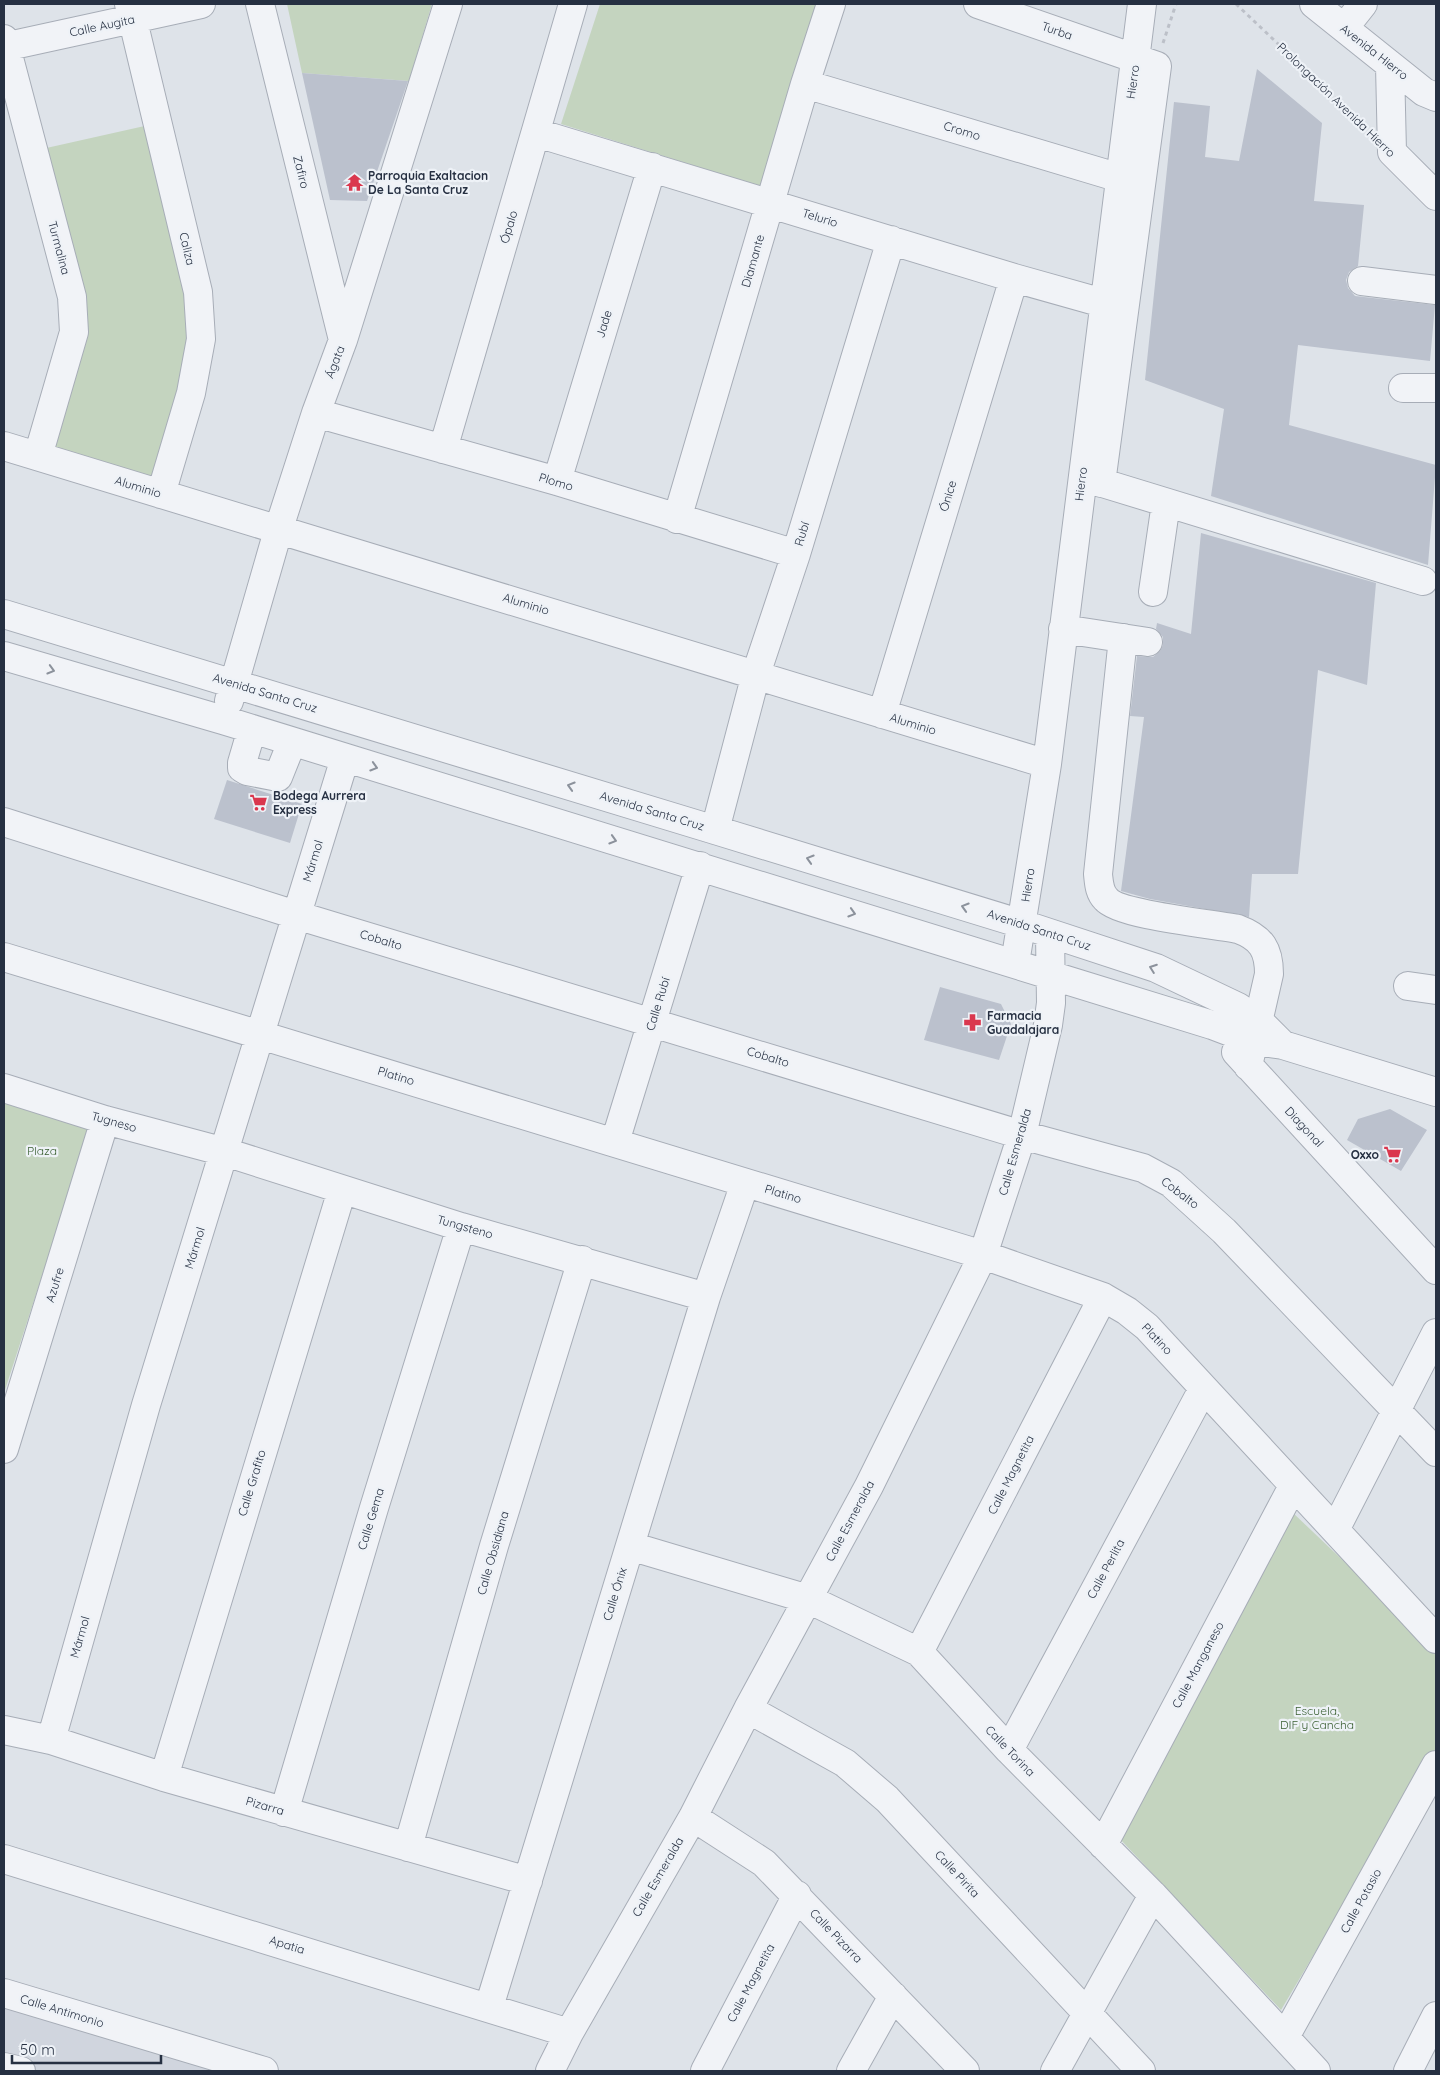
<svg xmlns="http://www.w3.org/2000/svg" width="1440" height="2075" font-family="Quicksand,sans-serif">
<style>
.built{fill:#d0d5de}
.green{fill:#c4d4bf}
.building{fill:#bbc1cd}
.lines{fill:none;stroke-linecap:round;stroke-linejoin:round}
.minor-casing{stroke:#a7adb7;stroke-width:30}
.path{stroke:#bcc0c8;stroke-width:3;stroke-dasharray:4 4;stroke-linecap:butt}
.minor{stroke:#f1f3f7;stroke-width:28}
.oneway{stroke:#8c929c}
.labels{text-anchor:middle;stroke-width:4.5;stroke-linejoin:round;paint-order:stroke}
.street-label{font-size:12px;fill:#263042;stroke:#eef2f7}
.poi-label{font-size:12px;font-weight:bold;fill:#263042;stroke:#eef2f7;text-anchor:start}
.park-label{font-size:12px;fill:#3a5f32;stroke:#eef2f7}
</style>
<rect width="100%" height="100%" fill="#dee3e9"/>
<path class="built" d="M 4,1997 L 231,2071 L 4,2071 Z"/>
<path class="green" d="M 287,4 L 432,4 L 409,81 L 302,73 Z
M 600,4 L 821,4 L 766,188 L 561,124 Z
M 158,123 L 198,292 L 161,494 L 38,456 L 74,332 L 33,151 Z
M 4,1099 L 91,1125 L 4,1393 Z
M 1291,1511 L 1436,1649 L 1436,1748 L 1281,2010 L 1120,1839 Z"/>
<path class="building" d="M 1257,69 L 1322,123 L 1314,201 L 1364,205 L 1358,266 L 1349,272 L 1346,280 L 1348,288 L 1355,296 L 1435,305 L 1430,361 L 1298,345 L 1289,425 L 1436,465 L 1428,565 L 1211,496 L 1224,409 L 1145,380 L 1174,102 L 1210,106 L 1205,157 L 1239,161 Z
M 302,73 L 408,81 L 367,201 L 330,200 Z
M 1201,533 L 1376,583 L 1367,685 L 1318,670 L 1298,874 L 1252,874 L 1249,917 L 1150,899 L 1121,891 L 1144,717 L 1130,716 L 1137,656 L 1153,657 L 1160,651 L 1163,645 L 1163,637 L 1156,629 L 1157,623 L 1191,634 Z
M 227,780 L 302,804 L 290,843 L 214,819 Z
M 940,987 L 1001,1004 L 1011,1024 L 999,1060 L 924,1040 Z
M 1390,1109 L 1427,1130 L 1401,1171 L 1347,1140 L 1358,1119 Z"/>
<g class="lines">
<defs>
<path id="minor" d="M 129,4 L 198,292 L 201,339 L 191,393 L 161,494
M 260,4 L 343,340
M 978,4 L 1157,66 L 1101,483
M 1314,4 L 1424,92 L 1436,97
M 1344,28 L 1363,4
M 4,39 L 72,297 L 74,332 L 38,456
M 4,47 L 201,4
M 1390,66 L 1392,152 L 1436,196
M 805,84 L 1120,178
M 537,133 L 1014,278 L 1103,303
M 1362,281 L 1436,290
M 1403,388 L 1436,388
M 316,413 L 557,481 L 796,554
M 4,446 L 1047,764
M 443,449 L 573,4
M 1083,477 L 1423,581
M 557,481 L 652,167
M 677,519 L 805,84 L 831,4
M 1153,592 L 1166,503
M 4,614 L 715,830 L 1022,924 L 1156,968 L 1238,1007 L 1259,1021 L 1283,1045
M 1063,629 L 1148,642
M 1123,638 L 1098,874 C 1099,883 1099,892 1106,899 C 1119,915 1213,924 1238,929 C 1262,938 1269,950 1269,974 L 1248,1066
M 4,656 L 223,720 L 1212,1025 L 1254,1041 L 1283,1045 L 1436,1092
M 229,701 L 278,531 L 316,413 L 343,340 L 448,4
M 882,714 L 1014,278
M 252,729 L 242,763 L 242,768 L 247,771 L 278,777 L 292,742
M 4,822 L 296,915 L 1022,1135 L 1143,1168 L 1171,1183 L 1224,1231 L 1436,1452
M 715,830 L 756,674 L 796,554 L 891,240
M 4,957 L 983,1255 L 1103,1297 L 1127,1311 L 1147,1327 L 1436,1639
M 1015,963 L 1047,764 L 1142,4
M 1408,986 L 1436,990
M 1236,1052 L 1436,1270
M 4,1088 L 105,1120 L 225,1152 L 461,1227 L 706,1297
M 615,1142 L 700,866
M 4,1449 L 105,1120
M 1335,1530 L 1436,1333
M 630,1546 L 808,1599 L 919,1652 L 1009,1750 L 1153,1895 L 1316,2071
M 919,1652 L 1103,1297
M 748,1709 L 845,1763 L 887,1799 L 1141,2071
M 4,1730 L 51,1740 L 164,1777 L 528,1881
M 51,1740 L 146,1405 L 345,758
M 1009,1750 L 1203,1389
M 164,1777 L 342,1190
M 284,1812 L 374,1508 L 461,1227
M 693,1817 L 764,1863 L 965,2071
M 1103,1845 L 1293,1486
M 408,1847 L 494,1546 L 582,1260
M 4,1859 L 569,2033
M 4,1993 L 264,2071
M 489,2007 L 706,1297 L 745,1183
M 1285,2037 L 1436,1765
M 4,2067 L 21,2071
M 550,2071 L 569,2033 L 693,1817 L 748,1709 L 869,1486 L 983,1255 L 1022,1135 L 1048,1025 L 1051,1003 L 1050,934
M 705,2071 L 797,1895
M 851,2071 L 893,1996
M 1055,2071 L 1153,1895
M 1408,2071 L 1436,2016"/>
</defs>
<use href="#minor" class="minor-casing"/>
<path class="path" d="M 1236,4 L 1368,129
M 1163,43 L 1176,4"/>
<use href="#minor" class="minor"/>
</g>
<defs><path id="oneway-chevron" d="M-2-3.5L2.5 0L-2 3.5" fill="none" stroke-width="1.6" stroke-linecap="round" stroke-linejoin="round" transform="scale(1.25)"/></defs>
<g class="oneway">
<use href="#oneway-chevron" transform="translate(51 670) rotate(16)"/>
<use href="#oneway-chevron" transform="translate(374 767) rotate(17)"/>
<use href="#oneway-chevron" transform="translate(571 786) rotate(-163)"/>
<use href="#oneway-chevron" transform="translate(613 840) rotate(17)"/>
<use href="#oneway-chevron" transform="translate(810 859) rotate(-163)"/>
<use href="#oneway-chevron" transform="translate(965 907) rotate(-163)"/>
<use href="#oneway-chevron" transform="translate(852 913) rotate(17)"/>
<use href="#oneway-chevron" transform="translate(1153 968) rotate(-160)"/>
</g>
<defs>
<symbol id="temple-bare" viewBox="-9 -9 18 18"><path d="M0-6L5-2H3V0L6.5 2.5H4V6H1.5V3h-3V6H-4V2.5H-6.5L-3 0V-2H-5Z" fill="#da374e" stroke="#eef2f7" stroke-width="2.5" paint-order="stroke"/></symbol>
<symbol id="supermarket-bare" viewBox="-9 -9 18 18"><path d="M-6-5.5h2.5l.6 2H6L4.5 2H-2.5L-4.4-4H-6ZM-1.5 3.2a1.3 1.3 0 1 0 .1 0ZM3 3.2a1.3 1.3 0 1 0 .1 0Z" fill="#da374e" stroke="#eef2f7" stroke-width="2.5" paint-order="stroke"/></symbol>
<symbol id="pharmacy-bare" viewBox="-9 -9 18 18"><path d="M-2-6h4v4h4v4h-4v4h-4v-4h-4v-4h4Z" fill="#da374e" stroke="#eef2f7" stroke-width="2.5" paint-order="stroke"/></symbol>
</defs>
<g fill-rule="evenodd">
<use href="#temple-bare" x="342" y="170" width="25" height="25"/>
<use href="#supermarket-bare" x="246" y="790" width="25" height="25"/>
<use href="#pharmacy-bare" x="960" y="1010" width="25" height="25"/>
<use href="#supermarket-bare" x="1380" y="1142" width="25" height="25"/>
</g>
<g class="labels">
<g class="street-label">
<text transform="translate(102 26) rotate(-12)" y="4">Calle Augita</text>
<text transform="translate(1057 31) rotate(19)" y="4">Turba</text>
<text transform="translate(1374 52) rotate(38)" y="4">Avenida Hierro</text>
<text transform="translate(1133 82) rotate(-82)" y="4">Hierro</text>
<text transform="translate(1336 100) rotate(44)" y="4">Prolongación Avenida Hierro</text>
<text transform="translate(962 131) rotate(17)" y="4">Cromo</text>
<text transform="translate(301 172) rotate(76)" y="4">Zafiro</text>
<text transform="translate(820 218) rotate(17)" y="4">Telurio</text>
<text transform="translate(509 227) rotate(-73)" y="4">Ópalo</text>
<text transform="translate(59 248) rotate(75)" y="4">Turmalina</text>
<text transform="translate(187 249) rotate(77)" y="4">Caliza</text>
<text transform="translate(753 261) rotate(-74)" y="4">Diamante</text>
<text transform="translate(604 324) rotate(-73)" y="4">Jade</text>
<text transform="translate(335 362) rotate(-69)" y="4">Ágata</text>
<text transform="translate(556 482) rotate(17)" y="4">Plomo</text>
<text transform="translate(1081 484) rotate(-83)" y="4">Hierro</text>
<text transform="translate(138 487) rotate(17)" y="4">Aluminio</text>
<text transform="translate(948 496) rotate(-73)" y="4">Ónice</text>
<text transform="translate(802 534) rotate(-73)" y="4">Rubí</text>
<text transform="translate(526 604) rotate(17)" y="4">Aluminio</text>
<text transform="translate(265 693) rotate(17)" y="4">Avenida Santa Cruz</text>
<text transform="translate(913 724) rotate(17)" y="4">Aluminio</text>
<text transform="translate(652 811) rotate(17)" y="4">Avenida Santa Cruz</text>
<text transform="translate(313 861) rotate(-73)" y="4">Mármol</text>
<text transform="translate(1028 885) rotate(-81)" y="4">Hierro</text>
<text transform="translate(1039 930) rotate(18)" y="4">Avenida Santa Cruz</text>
<text transform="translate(381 940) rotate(17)" y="4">Cobalto</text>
<text transform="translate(658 1004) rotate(-73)" y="4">Calle Rubí</text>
<text transform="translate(768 1057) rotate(17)" y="4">Cobalto</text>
<text transform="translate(396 1076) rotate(17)" y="4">Platino</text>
<text transform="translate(114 1122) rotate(16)" y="4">Tugneso</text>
<text transform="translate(1304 1127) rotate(47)" y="4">Diagonal</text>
<text transform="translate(1015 1152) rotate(-74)" y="4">Calle Esmeralda</text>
<text transform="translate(1180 1193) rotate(37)" y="4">Cobalto</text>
<text transform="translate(783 1194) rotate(17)" y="4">Platino</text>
<text transform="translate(465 1227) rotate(16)" y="4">Tungsteno</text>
<text transform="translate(195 1248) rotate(-73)" y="4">Mármol</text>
<text transform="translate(55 1285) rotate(-73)" y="4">Azufre</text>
<text transform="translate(1157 1339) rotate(46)" y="4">Platino</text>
<text transform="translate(1011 1475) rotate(-63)" y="4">Calle Magnetita</text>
<text transform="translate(252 1483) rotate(-73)" y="4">Calle Grafito</text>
<text transform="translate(371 1519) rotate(-73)" y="4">Calle Gema</text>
<text transform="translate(850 1521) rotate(-62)" y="4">Calle Esmeralda</text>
<text transform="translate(493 1553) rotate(-74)" y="4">Calle Obsidiana</text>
<text transform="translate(1106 1569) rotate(-62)" y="4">Calle Perlita</text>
<text transform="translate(615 1594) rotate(-73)" y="4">Calle Ónix</text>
<text transform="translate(80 1637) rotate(-74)" y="4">Mármol</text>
<text transform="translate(1198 1665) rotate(-62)" y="4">Calle Manganeso</text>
<text transform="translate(1010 1751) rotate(46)" y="4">Calle Torina</text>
<text transform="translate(265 1806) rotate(16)" y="4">Pizarra</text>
<text transform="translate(957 1874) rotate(47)" y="4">Calle Pirita</text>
<text transform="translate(658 1877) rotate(-60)" y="4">Calle Esmeralda</text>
<text transform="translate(1361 1901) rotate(-61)" y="4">Calle Potasio</text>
<text transform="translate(836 1936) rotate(46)" y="4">Calle Pizarra</text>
<text transform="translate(287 1945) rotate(17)" y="4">Apatia</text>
<text transform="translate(751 1983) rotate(-62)" y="4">Calle Magnetita</text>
<text transform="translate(62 2011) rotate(17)" y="4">Calle Antimonio</text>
</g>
<g class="poi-label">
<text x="368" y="180">Parroquia Exaltacion<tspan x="368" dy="14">De La Santa Cruz</tspan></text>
<text x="273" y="800">Bodega Aurrera<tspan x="273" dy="14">Express</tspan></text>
<text x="987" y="1020">Farmacia<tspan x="987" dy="14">Guadalajara</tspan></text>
<text x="1379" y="1159" text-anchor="end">Oxxo</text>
</g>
<g class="park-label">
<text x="42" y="1155">Plaza</text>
<text x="1317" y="1715">Escuela,<tspan x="1317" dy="14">DIF y Cancha</tspan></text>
</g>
</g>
<rect width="1440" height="2075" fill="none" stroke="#263042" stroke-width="10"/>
<path d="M12 2055v8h149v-8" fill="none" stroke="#263042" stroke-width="2.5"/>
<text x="20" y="2055" font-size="15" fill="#263042" stroke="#eef2f7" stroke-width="4" paint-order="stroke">50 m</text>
</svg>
